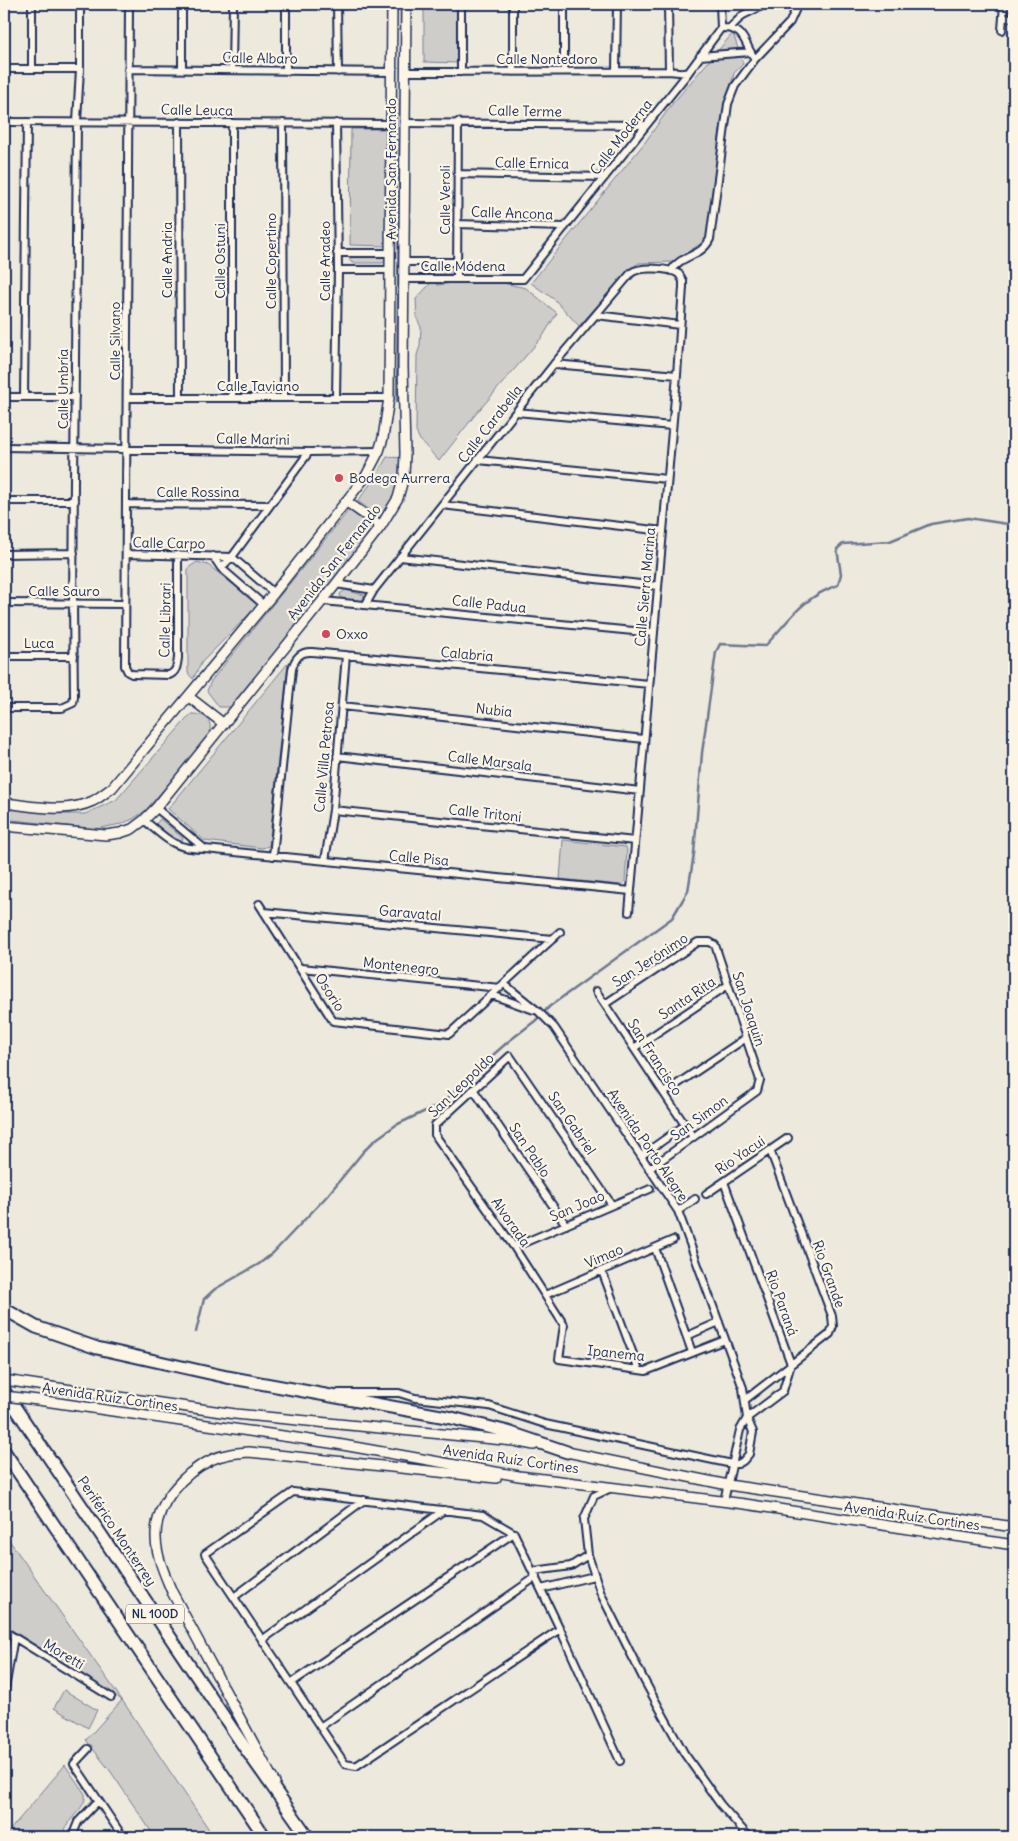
<svg xmlns="http://www.w3.org/2000/svg" width="1018" height="1841" font-family="Delius,sans-serif">
<style>
.green{fill:#cfcdca;stroke:#757e94}
.lines{fill:none;stroke-linecap:round;stroke-linejoin:round}
.stream{stroke:#6c778f;stroke-width:2.5}
.street-casing{stroke:#1b2f5e;stroke-width:10}
.secondary-casing{stroke:#1b2f5e;stroke-width:12}
.highway-casing{stroke:#1b2f5e;stroke-width:15}
.street{stroke:#fcf5e5;stroke-width:6}
.secondary{stroke:#fcf5e5;stroke-width:9}
.highway{stroke:#fcf5e5;stroke-width:11}
.secondary-bridge-casing{stroke:#1b2f5e;stroke-width:12;stroke-linecap:butt}
.secondary-bridge{stroke:#fcf5e5;stroke-width:9}
.poi-dot{fill:#d1495b;stroke:#fcf5e5;stroke-width:2}
.labels{text-anchor:middle;stroke-width:4.5;stroke-linejoin:round;paint-order:stroke}
.shield{fill:#fcf5e5;stroke:#5e6a86;stroke-width:1}
.shield-label{font-size:12px;font-weight:bold;fill:#1b2f5e}
.street-label{font-size:14px;fill:#1b2f5e;stroke:#fcf5e5}
.poi-label{font-size:14px;fill:#1b2f5e;stroke:#fcf5e5;text-anchor:start}
</style>
<rect width="100%" height="100%" fill="#eee9dd"/>
<filter id="ink" filterUnits="userSpaceOnUse"><feTurbulence type="fractalNoise" baseFrequency=".02" numOctaves="2"/><feDisplacementMap in="SourceGraphic" scale="10" xChannelSelector="R" yChannelSelector="G"/><feConvolveMatrix kernelMatrix="1 2 1 2 8 2 1 2 1" color-interpolation-filters="sRGB"/></filter>
<g filter="url(#ink)">
<path class="green" d="M 424,4 L 457,4 L 459,63 L 424,62 Z
M 733,33 L 743,64 L 734,73 L 719,137 L 714,187 L 712,236 L 673,262 L 639,263 L 631,268 L 579,326 L 555,300 L 531,283 L 646,141 L 672,104 Z
M 351,129 L 388,129 L 389,246 L 350,245 Z
M 352,256 L 384,256 L 386,260 L 383,263 L 352,263 L 349,259 Z
M 425,266 L 456,266 L 454,274 L 425,274 L 422,271 L 422,268 Z
M 431,279 L 438,285 L 484,279 L 526,288 L 557,313 L 543,336 L 475,415 L 439,461 L 420,440 L 416,432 L 417,355 L 420,346 L 421,327 L 417,319 L 416,299 L 429,285 Z
M 387,457 L 404,458 L 402,482 L 382,520 L 358,501 L 374,479 Z
M 349,510 L 374,529 L 233,707 L 219,707 L 207,691 L 211,681 Z
M 197,562 L 208,565 L 259,604 L 202,662 L 193,679 L 188,673 L 188,568 Z
M 345,590 L 364,595 L 363,600 L 359,601 L 341,598 L 340,594 Z
M 288,663 L 269,846 L 262,848 L 205,841 L 168,809 Z
M 191,714 C 207,714 213,720 209,737 L 145,811 L 133,819 L 121,824 L 96,829 L 4,819 L 4,807 L 63,814 L 85,814 L 116,800 Z
M 160,819 L 183,838 L 182,842 L 173,840 L 156,824 Z
M 563,840 L 626,847 L 627,851 L 625,882 L 621,885 L 560,879 Z
M 4,1533 L 122,1700 L 214,1837 L 155,1837 L 111,1772 L 86,1740 L 122,1700 L 4,1625 Z
M 64,1690 L 97,1710 L 88,1728 L 54,1708 Z
M 65,1765 L 85,1794 C 88,1809 64,1818 64,1837 L 4,1837 Z"/>
<g class="lines">
<path class="stream" d="M 401,30 L 401,4
M 397,401 L 400,100
M 196,1332 L 204,1299 L 215,1289 L 259,1264 L 273,1253 L 327,1196 L 363,1152 L 375,1140 L 396,1125 L 436,1106 L 450,1096 L 486,1061 L 509,1041 L 535,1021 L 550,1006 L 672,918 L 688,891 L 694,854 L 702,753 L 716,652 L 720,644 L 765,646 C 790,620 801,598 838,585 L 841,574 L 837,549 L 843,544 L 890,541 L 931,524 L 968,518 L 1014,525"/>
<defs>
<path id="street" d="M 32,4 L 32,69
M 129,4 L 125,666 L 128,672 L 132,674 L 169,675 C 177,672 177,665 178,658 L 178,555
M 337,4 L 338,72
M 461,4 L 461,72
M 668,4 L 669,71
M 1003,17 L 1014,18
M 730,28 L 743,15 L 766,4
M 1002,30 L 1004,4
M 700,56 L 750,52
M 755,59 L 790,22 L 798,4
M 4,69 L 80,69
M 128,69 L 392,72
M 182,69 L 182,4
M 232,70 L 233,4
M 286,71 L 286,4
M 513,71 L 513,4
M 564,71 L 564,4
M 616,71 L 617,4
M 405,72 L 669,71 L 688,73
M 4,122 L 391,124
M 179,122 L 180,398
M 232,123 L 232,398
M 283,123 L 284,398
M 404,123 L 645,125
M 458,174 L 605,177
M 457,224 L 565,227
M 337,253 L 389,253
M 404,262 L 457,262
M 338,270 L 389,270
M 671,271 C 681,254 701,258 710,239 L 728,104 L 735,86 L 755,59 C 743,42 745,27 721,28
M 404,279 L 523,279 L 688,73 L 721,28 L 720,4
M 457,279 L 458,122
M 596,315 L 680,325
M 554,364 L 677,375
M 4,397 L 75,397
M 24,397 L 27,122
M 127,398 L 389,398
M 336,398 L 338,270 L 336,123
M 516,412 L 672,426
M 4,447 L 309,452 L 379,451
M 478,460 L 667,479
M 4,501 L 75,501
M 127,504 L 269,505
M 442,505 L 663,531
M 4,554 L 74,553
M 126,554 L 232,557 L 274,593
M 213,556 L 221,568 L 264,605
M 400,557 L 658,586
M 221,568 L 232,557 L 309,452
M 336,584 L 374,590
M 323,601 L 654,633
M 4,603 L 124,604
M 366,604 L 374,590 L 554,364 L 631,273 C 640,266 670,268 679,274 L 683,281 L 683,287 L 677,375 L 629,912
M 4,656 L 74,656
M 342,706 L 644,739
M 4,708 L 62,708 L 73,703 L 74,697 L 73,603 L 77,121 L 80,69 L 80,4
M 337,756 L 640,791
M 156,808 L 205,849
M 333,810 L 635,841
M 144,820 C 167,839 173,849 205,849 L 631,891
M 273,856 L 292,669 C 295,658 300,651 312,652 L 649,684
M 325,861 L 333,810 L 346,655
M 259,904 L 333,1021 L 449,1034 L 560,932
M 264,912 L 553,939
M 301,968 L 500,988
M 596,991 L 693,1137
M 492,995 L 534,1010
M 605,1004 L 698,942 L 710,942 L 715,945 L 760,1080 L 757,1091 L 649,1169
M 634,1048 L 728,985
M 473,1089 L 566,1225
M 664,1093 L 746,1038
M 641,1156 L 685,1125
M 724,1182 L 791,1364 L 783,1391 L 747,1418 L 740,1430 L 724,1501
M 706,1194 L 788,1138
M 612,1205 L 510,1056 L 435,1125 L 435,1135 L 514,1247 L 564,1325 L 559,1359 L 646,1371 L 725,1340
M 678,1211 L 695,1199
M 514,1247 L 650,1189
M 655,1248 L 692,1352
M 602,1271 L 639,1370
M 545,1295 L 673,1240
M 687,1336 L 719,1322
M 339,1393 L 399,1393 L 415,1398 L 489,1406 L 545,1424 L 732,1464 L 738,1464 L 743,1461 L 749,1454 L 753,1432 L 747,1418 L 743,1388 L 678,1211 L 554,1027 L 539,1012 L 504,984
M 745,1400 L 830,1334 L 833,1326 L 832,1316 L 770,1150
M 611,1488 L 594,1496 L 584,1519 L 588,1555 L 601,1594 L 644,1680 L 684,1753 L 720,1804 L 749,1837
M 293,1492 L 483,1515 L 514,1533 L 560,1629 L 356,1766 L 345,1764 L 205,1554 Z
M 534,1571 L 571,1566 L 588,1555
M 541,1589 L 594,1576
M 234,1597 L 364,1500
M 560,1629 L 620,1761
M 4,1631 L 111,1697
M 262,1640 L 444,1510
M 291,1683 L 514,1533
M 4,1695 L 14,1637
M 320,1727 L 536,1577
M 88,1749 L 74,1764 L 123,1837
M 72,1837 L 78,1822 L 98,1801"/>
<path id="secondary" d="M 347,502 L 381,526
M 189,697 L 224,724
M 4,803 C 33,806 65,814 93,801 C 99,798 106,792 112,788 L 274,593 L 366,476 L 379,451 L 383,438 L 389,398 L 392,4
M 4,826 L 106,835 L 120,833 L 132,829 L 144,820 L 156,808 L 336,584 L 381,526 L 398,498 L 404,476 L 405,454 L 403,366 L 406,4
M 4,1380 L 235,1414 L 514,1441 L 534,1445
M 38,1400 L 337,1444 L 519,1476 L 745,1504 L 1014,1545
M 562,1451 L 728,1485 L 1014,1527
M 275,1783 L 172,1592 C 165,1575 156,1556 156,1537 C 155,1504 183,1473 211,1460 C 223,1454 236,1453 249,1452 L 496,1478"/>
<path id="highway" d="M 4,1309 L 36,1327 L 97,1348 L 227,1377 L 452,1418 L 508,1432 L 567,1452
M 4,1391 L 243,1745 L 308,1837
M 4,1451 L 265,1837"/>
</defs>
<use href="#street" class="street-casing"/>
<use href="#secondary" class="secondary-casing"/>
<use href="#highway" class="highway-casing"/>
<use href="#street" class="street"/>
<use href="#secondary" class="secondary"/>
<use href="#highway" class="highway"/>
<defs>
<path id="secondary-bridge" d="M 4,1396 L 38,1400"/>
</defs>
<use href="#secondary-bridge" class="secondary-bridge-casing"/>
<use href="#secondary-bridge" class="secondary-bridge"/>
</g>
</g>
<g class="poi-dot">
<circle cx="339" cy="478" r="5"/>
<circle cx="326" cy="634" r="5"/>
</g>
<g class="labels">
<rect class="shield" x="126" y="1604.5" width="58" height="19" rx="4"/>
<g class="shield-label">
<text x="155" y="1618">NL 100D</text>
</g>
<g class="street-label">
<text transform="translate(260 58) rotate(1)" y="5">Calle Albaro</text>
<text x="547" y="64">Calle Nontedoro</text>
<text transform="translate(197 110) rotate(1)" y="5">Calle Leuca</text>
<text transform="translate(525 111) rotate(1)" y="5">Calle Terme</text>
<text transform="translate(621 137) rotate(-52)" y="5">Calle Moderna</text>
<text transform="translate(532 163) rotate(1)" y="5">Calle Ernica</text>
<text transform="translate(391 169) rotate(-90)" y="5">Avenida San Fernando</text>
<text transform="translate(445 200) rotate(-90)" y="5">Calle Veroli</text>
<text transform="translate(512 213) rotate(2)" y="5">Calle Ancona</text>
<text transform="translate(167 260) rotate(-90)" y="5">Calle Andria</text>
<text transform="translate(220 261) rotate(-90)" y="5">Calle Ostuni</text>
<text transform="translate(271 261) rotate(-90)" y="5">Calle Copertino</text>
<text transform="translate(325 261) rotate(-90)" y="5">Calle Aradeo</text>
<text x="463" y="271">Calle Módena</text>
<text transform="translate(115 341) rotate(-90)" y="5">Calle Silvano</text>
<text x="258" y="391">Calle Taviano</text>
<text transform="translate(63 389) rotate(-90)" y="5">Calle Umbría</text>
<text transform="translate(490 424) rotate(-52)" y="5">Calle Carabella</text>
<text transform="translate(253 439) rotate(1)" y="5">Calle Marini</text>
<text x="198" y="497">Calle Rossina</text>
<text transform="translate(169 543) rotate(1)" y="5">Calle Carpo</text>
<text transform="translate(334 562) rotate(-52)" y="5">Avenida San Fernando</text>
<text transform="translate(645 587) rotate(-85)" y="5">Calle Sierra Marina</text>
<text x="64" y="596">Calle Sauro</text>
<text transform="translate(489 604) rotate(6)" y="5">Calle Padua</text>
<text transform="translate(165 620) rotate(-89)" y="5">Calle Librari</text>
<text x="39" y="648">Luca</text>
<text transform="translate(467 654) rotate(5)" y="5">Calabria</text>
<text transform="translate(494 710) rotate(6)" y="5">Nubia</text>
<text transform="translate(324 757) rotate(-85)" y="5">Calle Villa Petrosa</text>
<text transform="translate(490 761) rotate(7)" y="5">Calle Marsala</text>
<text transform="translate(485 813) rotate(6)" y="5">Calle Tritoni</text>
<text transform="translate(419 858) rotate(5)" y="5">Calle Pisa</text>
<text transform="translate(410 913) rotate(5)" y="5">Garavatal</text>
<text transform="translate(650 960) rotate(-33)" y="5">San Jerónimo</text>
<text transform="translate(401 966) rotate(6)" y="5">Montenegro</text>
<text transform="translate(330 992) rotate(57)" y="5">Osorio</text>
<text transform="translate(687 998) rotate(-34)" y="5">Santa Rita</text>
<text transform="translate(749 1009) rotate(72)" y="5">San Joaquin</text>
<text transform="translate(655 1057) rotate(57)" y="5">San Francisco</text>
<text transform="translate(461 1085) rotate(-44)" y="5">San Leopoldo</text>
<text transform="translate(699 1118) rotate(-36)" y="5">San Simon</text>
<text transform="translate(572 1123) rotate(56)" y="5">San Gabriel</text>
<text transform="translate(648 1145) rotate(56)" y="5">Avenida Porto Alegre</text>
<text transform="translate(530 1150) rotate(56)" y="5">San Pablo</text>
<text transform="translate(740 1155) rotate(-34)" y="5">Rio Yacui</text>
<text transform="translate(577 1206) rotate(-23)" y="5">San Joao</text>
<text transform="translate(511 1222) rotate(55)" y="5">Alvorada</text>
<text transform="translate(604 1256) rotate(-23)" y="5">Vimao</text>
<text transform="translate(829 1274) rotate(70)" y="5">Rio Grande</text>
<text transform="translate(782 1303) rotate(70)" y="5">Rio Paraná</text>
<text transform="translate(616 1353) rotate(6)" y="5">Ipanema</text>
<text transform="translate(110 1397) rotate(8)" y="5">Avenida Ruíz Cortines</text>
<text transform="translate(511 1459) rotate(8)" y="5">Avenida Ruíz Cortines</text>
<text transform="translate(912 1516) rotate(8)" y="5">Avenida Ruíz Cortines</text>
<text transform="translate(117 1531) rotate(56)" y="5">Periférico Monterrey</text>
<text transform="translate(64 1654) rotate(31)" y="5">Moretti</text>
</g>
<g class="poi-label">
<text x="349" y="483">Bodega Aurrera</text>
<text x="336" y="639">Oxxo</text>
</g>
</g>
<rect width="1018" height="1841" fill="none" stroke="#fcf5e5" stroke-width="20"/>
<rect x="10" y="10" width="998" height="1821" fill="none" stroke="#1b2f5e" stroke-width="2" filter="url(#ink)"/>
</svg>
